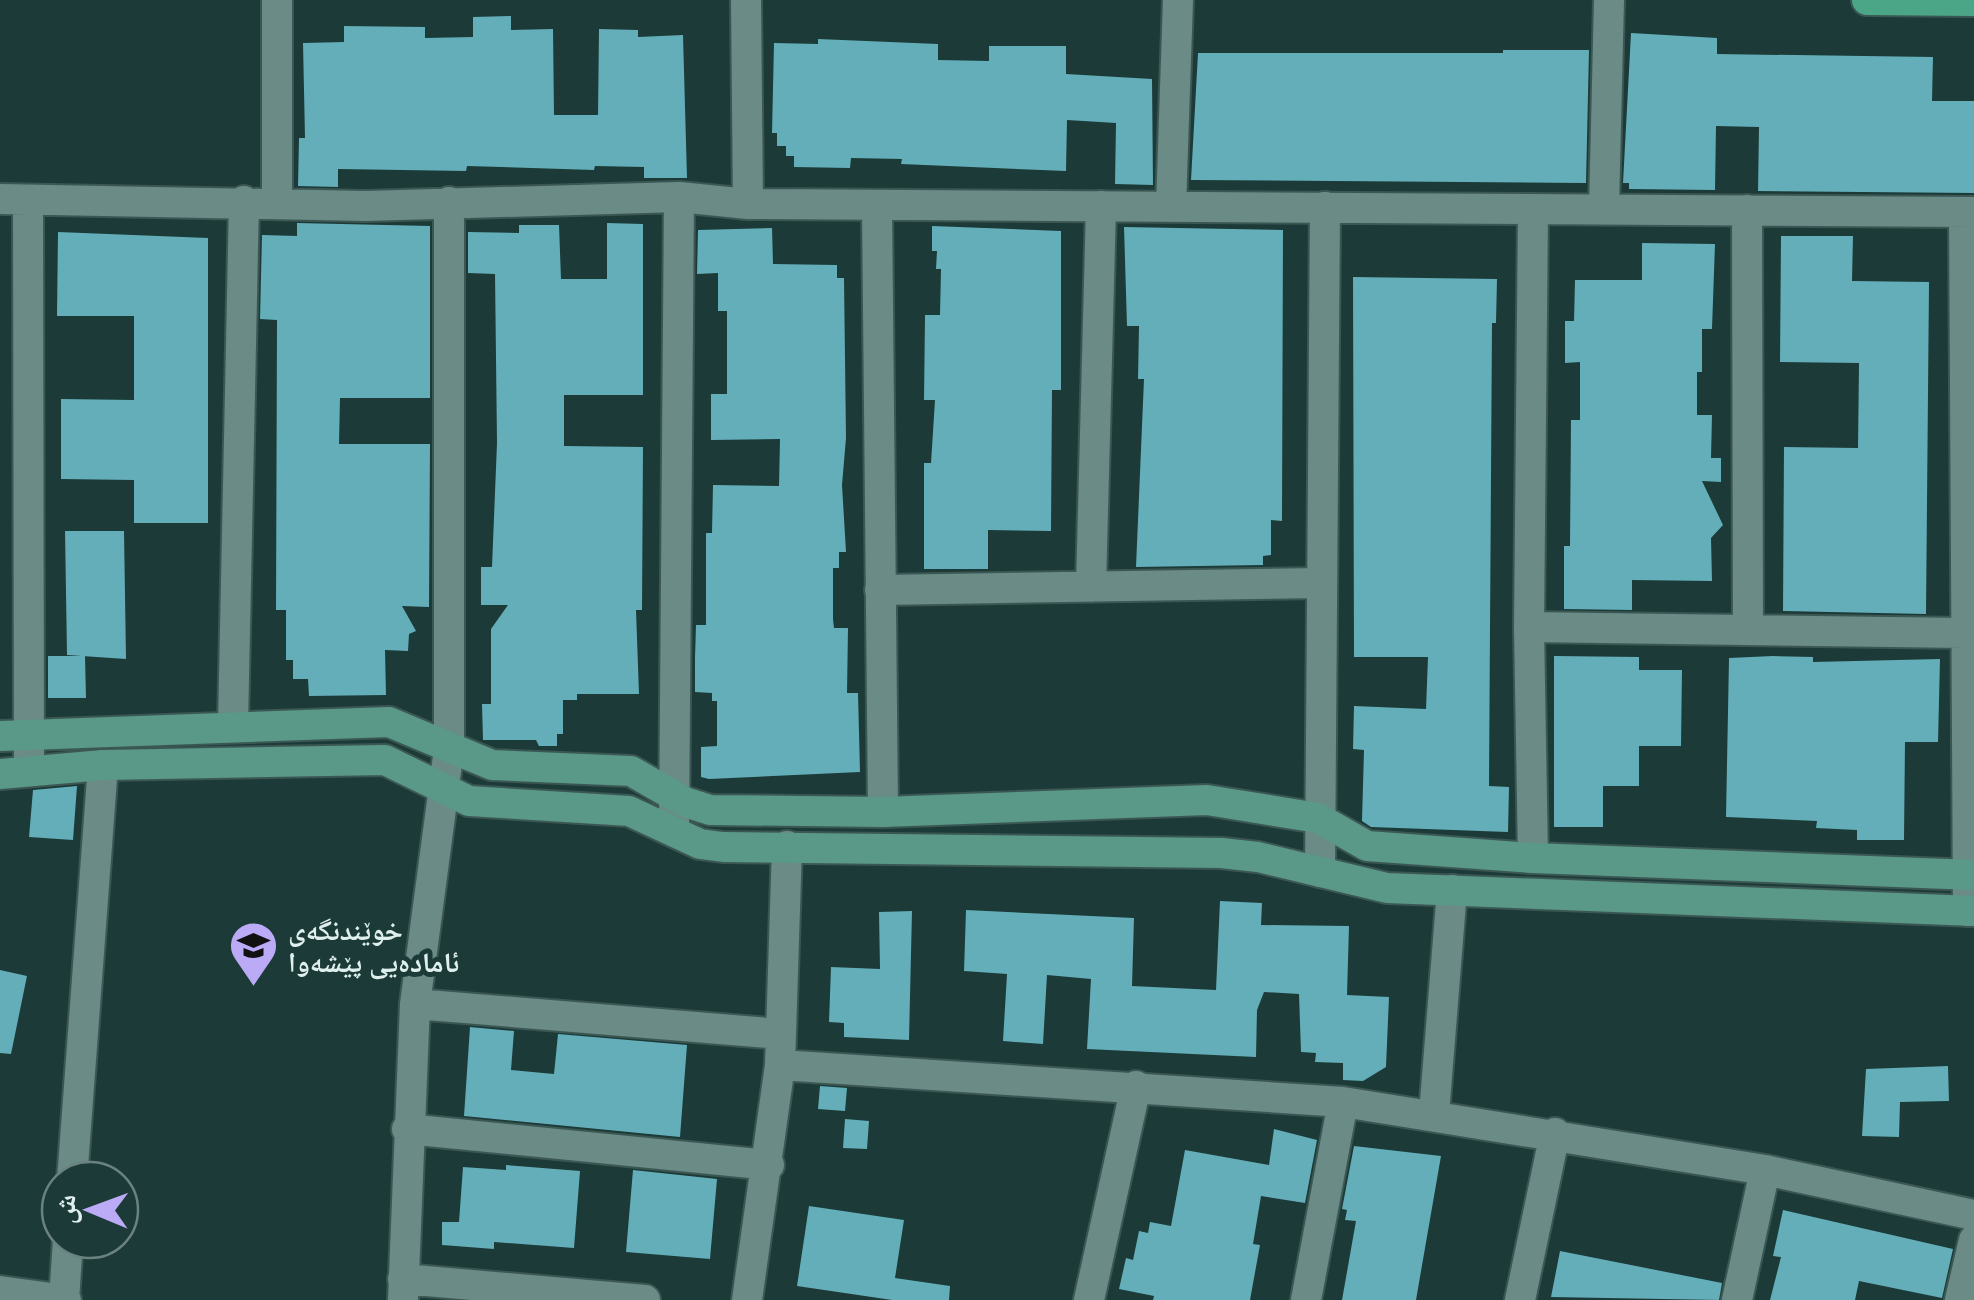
<svg xmlns="http://www.w3.org/2000/svg" width="1974" height="1300" font-family="Overpass,'Noto Naskh Arabic',sans-serif">
<style>
.building{fill:#63aeb9}
.lines{fill:none;stroke-linecap:round;stroke-linejoin:round}
.street-casing{stroke:#3b5754;stroke-width:34}
.secondary-casing{stroke:#3b5754;stroke-width:34}
.primary-casing{stroke:#3b5754;stroke-width:34}
.street{stroke:#6a8b86;stroke-width:30}
.secondary{stroke:#5a9887;stroke-width:30}
.primary{stroke:#4ba587;stroke-width:30}
.labels{text-anchor:middle;stroke-width:10;stroke-linejoin:round;paint-order:stroke}
.poi-label{font-size:28px;font-weight:bold;fill:#deefed;stroke:#1c3a37;text-anchor:start}
</style>
<rect width="100%" height="100%" fill="#1c3a37"/>
<path class="building" d="M 511,16 L 511,30 L 553,29 L 554,115 L 598,115 L 599,29 L 638,30 L 638,37 L 683,35 L 687,178 L 644,178 L 644,167 L 595,166 L 594,170 L 467,166 L 466,171 L 338,169 L 338,187 L 298,186 L 299,138 L 305,138 L 303,43 L 344,42 L 344,26 L 425,27 L 425,38 L 473,37 L 473,17 Z
M 1631,33 L 1717,38 L 1717,54 L 1933,57 L 1932,101 L 1974,101 L 1974,193 L 1758,191 L 1759,127 L 1716,126 L 1715,190 L 1629,189 L 1629,183 L 1623,183 Z
M 818,39 L 938,44 L 938,60 L 989,61 L 989,46 L 1066,46 L 1066,74 L 1152,79 L 1153,185 L 1115,184 L 1116,123 L 1067,120 L 1066,171 L 901,164 L 902,159 L 851,158 L 850,168 L 794,167 L 794,156 L 786,156 L 786,146 L 777,146 L 777,133 L 772,133 L 774,43 L 818,44 Z
M 1503,50 L 1589,50 L 1586,183 L 1191,180 L 1198,53 L 1503,53 Z
M 297,223 L 430,226 L 430,398 L 340,398 L 339,444 L 430,444 L 429,607 L 402,606 L 416,631 L 409,634 L 408,651 L 385,650 L 386,695 L 309,696 L 308,679 L 293,679 L 293,660 L 286,660 L 286,610 L 276,610 L 277,320 L 260,319 L 262,235 L 297,236 Z
M 607,223 L 643,224 L 643,395 L 564,395 L 564,446 L 643,447 L 642,610 L 636,610 L 639,694 L 577,694 L 577,700 L 563,700 L 563,734 L 557,734 L 557,746 L 539,746 L 536,740 L 483,740 L 482,704 L 491,704 L 491,629 L 508,605 L 481,605 L 481,567 L 492,567 L 497,443 L 495,274 L 468,273 L 468,232 L 519,233 L 519,225 L 559,225 L 561,279 L 607,279 Z
M 932,226 L 1061,231 L 1061,390 L 1052,390 L 1051,531 L 988,530 L 988,569 L 924,569 L 924,463 L 931,463 L 935,400 L 924,400 L 925,315 L 940,315 L 941,269 L 936,269 L 937,251 L 932,251 Z
M 1124,227 L 1283,230 L 1282,521 L 1271,520 L 1271,555 L 1263,556 L 1263,565 L 1136,567 L 1144,379 L 1138,379 L 1139,326 L 1127,326 Z
M 772,228 L 773,264 L 837,265 L 837,278 L 844,278 L 846,438 L 842,485 L 846,552 L 839,552 L 839,568 L 833,568 L 833,619 L 834,628 L 848,628 L 847,693 L 858,693 L 860,772 L 709,779 L 701,777 L 701,747 L 717,746 L 717,701 L 712,701 L 712,693 L 695,692 L 695,658 L 696,625 L 706,625 L 706,533 L 712,533 L 713,485 L 779,486 L 780,439 L 711,440 L 711,394 L 727,394 L 727,311 L 718,311 L 718,273 L 697,274 L 698,230 Z
M 58,232 L 208,238 L 208,523 L 134,523 L 134,480 L 61,479 L 61,399 L 134,400 L 134,316 L 57,316 Z
M 1781,236 L 1853,236 L 1852,281 L 1929,282 L 1926,614 L 1783,611 L 1784,447 L 1858,448 L 1859,363 L 1780,362 Z
M 1642,243 L 1715,244 L 1712,329 L 1702,329 L 1702,372 L 1697,372 L 1697,415 L 1712,415 L 1711,458 L 1721,458 L 1721,482 L 1702,481 L 1723,525 L 1711,538 L 1712,581 L 1632,580 L 1632,610 L 1564,609 L 1564,546 L 1570,546 L 1571,420 L 1580,420 L 1580,362 L 1565,363 L 1565,321 L 1574,321 L 1575,280 L 1642,280 Z
M 1353,277 L 1497,279 L 1496,323 L 1492,323 L 1489,786 L 1509,787 L 1508,832 L 1371,827 L 1362,821 L 1364,750 L 1353,749 L 1354,706 L 1426,709 L 1428,657 L 1354,657 Z
M 65,531 L 124,531 L 126,659 L 67,655 Z
M 48,656 L 85,656 L 86,698 L 48,698 Z
M 1554,656 L 1639,657 L 1639,670 L 1682,670 L 1681,746 L 1639,746 L 1639,786 L 1603,786 L 1603,827 L 1554,827 Z
M 1773,656 L 1813,657 L 1813,662 L 1940,659 L 1938,742 L 1905,742 L 1904,840 L 1857,840 L 1857,830 L 1816,828 L 1817,821 L 1726,817 L 1729,658 Z
M 77,786 L 73,840 L 29,837 L 33,790 Z
M 1220,901 L 1262,903 L 1261,925 L 1349,926 L 1347,995 L 1389,997 L 1386,1067 L 1363,1081 L 1343,1080 L 1343,1063 L 1315,1062 L 1316,1053 L 1301,1052 L 1299,994 L 1264,992 L 1257,1010 L 1256,1057 L 1087,1049 L 1091,979 L 1047,975 L 1043,1044 L 1003,1041 L 1007,974 L 964,971 L 966,910 L 1134,918 L 1132,986 L 1216,990 Z
M 912,911 L 909,1040 L 844,1037 L 844,1023 L 829,1022 L 831,967 L 880,969 L 879,912 Z
M 0,970 L 27,976 L 11,1054 L 0,1053 Z
M 470,1027 L 514,1031 L 511,1070 L 554,1074 L 558,1034 L 687,1045 L 680,1137 L 464,1116 Z
M 1948,1066 L 1949,1101 L 1900,1102 L 1899,1137 L 1862,1136 L 1866,1069 Z
M 820,1086 L 847,1088 L 845,1111 L 818,1109 Z
M 845,1119 L 869,1121 L 867,1149 L 843,1148 Z
M 1274,1129 L 1317,1140 L 1305,1203 L 1261,1196 L 1253,1244 L 1260,1245 L 1250,1300 L 1153,1300 L 1154,1296 L 1119,1289 L 1126,1258 L 1133,1260 L 1139,1231 L 1148,1233 L 1150,1222 L 1171,1226 L 1185,1150 L 1269,1165 Z
M 1354,1146 L 1441,1156 L 1416,1300 L 1342,1300 L 1356,1221 L 1345,1220 L 1347,1210 L 1342,1209 Z
M 506,1165 L 580,1171 L 574,1248 L 494,1242 L 494,1249 L 442,1245 L 442,1222 L 459,1222 L 463,1167 L 506,1170 Z
M 633,1170 L 717,1179 L 710,1259 L 626,1252 Z
M 809,1206 L 904,1220 L 895,1278 L 950,1286 L 949,1300 L 892,1300 L 797,1286 Z
M 1783,1210 L 1953,1249 L 1942,1298 L 1859,1281 L 1855,1300 L 1770,1300 L 1781,1257 L 1773,1256 Z
M 1560,1251 L 1722,1283 L 1719,1300 L 1551,1297 Z"/>
<g class="lines">
<defs>
<path id="street" d="M 746,0 L 748,204
M 0,199 L 366,206 L 679,197 L 748,204 L 1974,212
M 28,200 L 29,771
M 277,204 L 277,0
M 877,205 L 883,812
M 1171,207 L 1178,0
M 1533,209 L 1529,627 L 1533,858
M 1604,209 L 1609,0
M 1747,210 L 1748,630
M 1964,212 L 1968,911
M 1091,587 L 1101,206
M 880,590 L 1322,583
M 1529,627 L 1965,633
M 233,725 L 244,201
M 674,830 L 679,197
M 1320,872 L 1325,207
M 415,1004 L 781,1034
M 780,1065 L 1343,1102 L 1765,1170 L 1974,1215
M 1434,1114 L 1452,890
M 407,1129 L 769,1165
M 72,1180 L 103,765
M 403,1279 L 645,1300
M 0,1291 L 66,1300
M 64,1300 L 68,1240
M 403,1300 L 415,1004 L 449,749 L 449,202
M 747,1300 L 780,1065 L 787,846
M 1089,1300 L 1136,1086
M 1306,1300 L 1343,1102
M 1520,1300 L 1555,1133
M 1737,1300 L 1765,1170
M 1960,1300 L 1974,1240"/>
<path id="secondary" d="M 0,736 L 389,722 L 492,765 L 631,771 L 685,802 L 710,810 L 883,812 L 1207,800 L 1318,818 L 1367,846 L 1533,858 L 1974,875
M 0,774 L 103,765 L 385,760 L 469,801 L 629,811 L 700,844 L 723,847 L 1221,853 L 1258,857 L 1387,888 L 1974,911"/>
<path id="primary" d="M 1867,0 L 1974,1"/>
</defs>
<use href="#street" class="street-casing"/>
<use href="#secondary" class="secondary-casing"/>
<use href="#primary" class="primary-casing"/>
<use href="#street" class="street"/>
<use href="#secondary" class="secondary"/>
<use href="#primary" class="primary"/>
</g>
<defs>
<symbol id="school-pin" viewBox="-11 -11 22 30"><path d="M0 17L-7.5 6A9.5 9.5 0 1 1 7.5 6Z" fill="#bbaaf6" stroke="#1c3a37"/><path d="M0-5L7-2L0 1L-7-2ZM-4 1L0 2.5L4 1V4Q0 6-4 4Z" fill="#111"/></symbol>
</defs>
<g fill-rule="evenodd">
<use href="#school-pin" x="226" y="918" width="55" height="75"/>
</g>
<g class="labels">
<g class="poi-label">
<text x="288" y="940">خوێندنگەی<tspan x="288" dy="32">ئامادەیی پێشەوا</tspan></text>
</g>
</g>
<g transform="translate(90 1210) rotate(271)"><circle r="48" fill="#1c3a37" stroke="#6a8280" stroke-width="2.5"/>
<path d="M0-8L18 38L0 25L-18 38Z" fill="#bbaaf6"/>
<text y="-15" font-size="28" font-weight="bold" text-anchor="middle" fill="#deefed">ش</text>
</g>
</svg>
